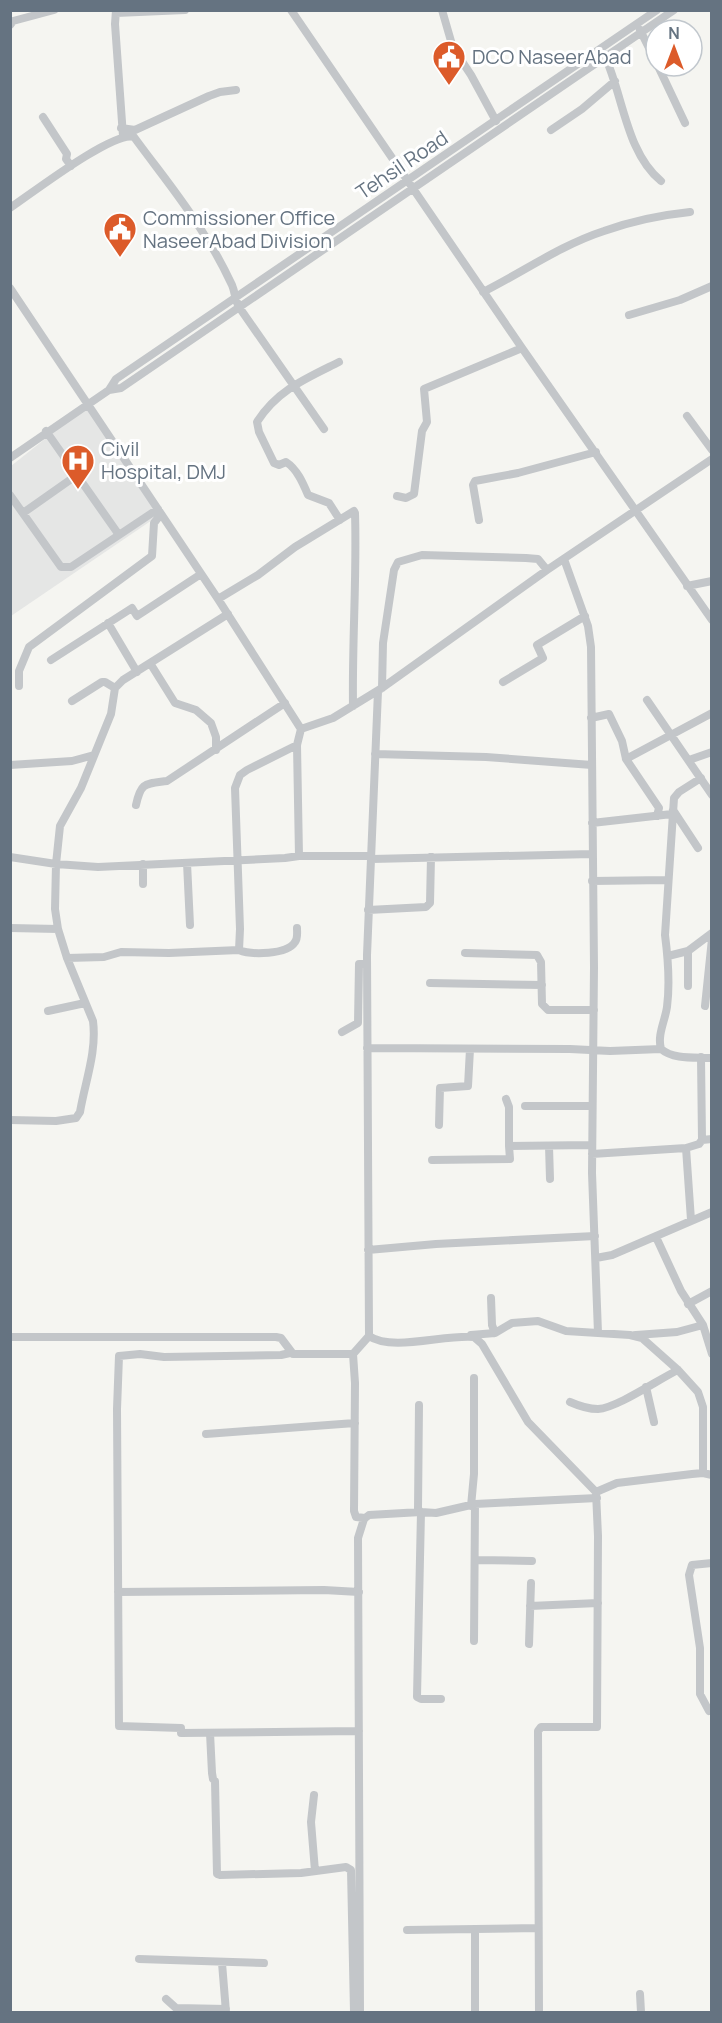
<svg xmlns="http://www.w3.org/2000/svg" width="722" height="2023" font-family="Manrope,sans-serif">
<style>
.built{fill:#e5e6e5}
.lines{fill:none;stroke-linecap:round;stroke-linejoin:round}
.street{stroke:#c3c6c9;stroke-width:8}
.labels{text-anchor:middle;stroke-width:6;stroke-linejoin:round;paint-order:stroke}
.poi-label{font-size:20px;fill:#657381;stroke:#fff;text-anchor:start}
.street-label{font-size:20px;fill:#657381;stroke:#fff}
</style>
<rect width="100%" height="100%" fill="#f5f5f1"/>
<path class="built" d="M 89,404 L 161,514 L 11,616 L 11,466 Z"/>
<g class="lines">
<path class="street" d="M 116,10 L 115,24 L 123,136
M 291,10 L 522,348 L 712,620
M 442,10 L 453,48 L 471,75 L 496,121
M 116,13 L 185,10
M 10,25 L 13,21 L 54,10
M 640,30 L 656,62
M 604,54 C 623,94 626,153 661,181
M 658,66 L 685,123
M 43,117 L 67,154 L 66,159 L 71,166
M 121,128 L 135,130 L 209,96 L 220,92 L 236,90
M 551,130 L 582,109 L 615,81
M 10,208 C 31,194 114,130 134,137 C 158,170 184,201 205,236 C 215,251 224,268 232,285 C 235,292 235,300 239,307 L 324,429
M 10,288 L 218,599 L 301,729
M 483,292 C 523,272 561,245 604,231 C 632,221 661,215 690,212
M 629,315 L 680,300 L 712,286
M 339,362 C 307,378 277,390 257,422 L 259,432 L 274,463 L 279,465 L 286,462 C 297,469 303,483 308,495 L 329,503 L 340,520
M 109,390 L 116,379 L 657,10
M 687,416 L 712,450
M 46,431 L 119,535
M 10,458 L 109,390 L 121,388 L 674,10
M 10,495 L 61,567 L 71,567 L 158,509
M 397,496 L 406,498 L 414,494 L 422,431 L 427,422 L 424,389 L 522,348
M 23,513 L 77,475
M 479,520 L 473,485 L 475,481 L 518,473 L 596,452
M 564,559 L 588,626 L 591,647 L 594,967 L 592,1173 L 598,1333
M 687,586 L 712,581
M 218,599 L 258,575 L 295,547 L 354,511 L 355,513 C 357,577 352,641 353,706
M 108,623 L 137,672
M 51,660 L 132,608 L 137,616 L 201,574
M 150,663 L 175,703 L 196,710 L 211,723 L 216,737 L 216,750
M 503,682 L 543,658 L 537,645 L 585,616
M 19,686 L 19,671 L 29,647 L 152,556 L 154,523 L 161,514
M 382,688 L 383,643 L 394,570 L 398,562 L 422,555 L 526,558 L 538,559 L 547,570
M 647,700 L 712,795
M 72,701 L 102,682 L 105,682 L 115,688
M 591,718 L 609,714 L 622,741 L 626,759 L 659,808 L 657,816
M 375,754 L 486,757 L 592,765
M 626,759 L 712,713
M 689,760 L 712,752
M 10,765 L 72,761 L 94,755
M 136,805 C 141,782 145,784 167,781 L 285,703
M 673,810 L 698,848
M 592,823 L 672,814
M 299,856 L 297,745 L 301,729 L 333,718 L 382,688 L 547,570 L 712,459
M 10,857 L 56,864 L 98,867 L 285,858 L 299,856 L 371,856
M 372,859 L 592,854
M 187,863 L 190,925
M 592,881 L 668,880
M 143,884 L 143,864
M 368,910 L 426,907 L 430,903 L 431,857
M 10,928 L 58,929
M 239,950 C 251,955 287,955 295,942 C 298,938 297,933 297,928
M 688,951 L 688,986
M 465,953 L 537,955 L 541,962 L 542,1004 L 548,1010 L 594,1010
M 668,956 L 688,951 L 712,933
M 67,958 L 104,957 L 121,952 L 169,953 L 239,950 L 240,929 L 235,788 L 240,775 L 247,770 L 297,745
M 430,983 L 542,985
M 705,1006 L 712,939
M 48,1011 L 85,1003
M 342,1032 L 358,1023 L 359,964 L 367,964
M 367,1048 L 570,1049 L 610,1051 L 661,1049 C 674,1060 695,1057 712,1058
M 661,1049 C 657,1035 665,1021 667,1007 C 670,984 668,958 665,935 L 674,798 L 679,792 L 701,778
M 506,1099 L 509,1107 L 509,1146
M 525,1106 L 592,1106
M 10,1120 L 56,1121 L 76,1118 L 80,1112 C 85,1082 97,1052 93,1021 L 67,958 L 58,929 L 55,909 L 56,864 L 60,826 L 81,788 L 111,714 L 115,688 L 123,680 L 228,614
M 439,1125 L 440,1088 L 468,1086 L 470,1049
M 702,1140 L 712,1139
M 549,1146 L 550,1179
M 686,1148 L 691,1220
M 592,1154 L 686,1148 L 699,1144 L 702,1140 L 701,1057
M 432,1160 L 510,1159 L 509,1146 L 592,1145
M 656,1237 L 681,1291 L 703,1325 L 712,1354
M 368,1250 L 436,1244 L 595,1236
M 596,1258 L 612,1255 L 712,1212
M 491,1298 L 492,1325 L 495,1333
M 688,1304 L 712,1291
M 471,1335 L 495,1333 L 512,1323 L 538,1321 L 566,1331 L 630,1335 L 642,1338 L 678,1370 L 698,1392 L 703,1407 L 703,1473
M 636,1335 L 677,1332 L 703,1325
M 369,1336 C 392,1352 445,1334 474,1337 L 482,1344 L 528,1422 L 596,1492 L 598,1536 L 597,1727 L 541,1727 L 538,1731 L 539,2012
M 10,1337 L 276,1337 L 281,1338 L 293,1354 L 353,1354 L 369,1336 L 367,955 L 378,691
M 290,1353 L 281,1355 L 164,1357 L 140,1354 L 119,1356 L 117,1409 L 119,1726 L 181,1728 L 181,1733 L 359,1731
M 353,1354 L 355,1383 L 354,1511 L 356,1517 L 365,1518
M 646,1387 L 654,1422
M 570,1402 C 579,1406 588,1409 598,1409 C 617,1408 659,1379 678,1370
M 419,1405 L 418,1509 L 421,1512 L 417,1697 L 421,1699 L 441,1699
M 206,1434 L 355,1423
M 596,1492 L 617,1483 L 692,1474 L 703,1473 L 712,1475
M 471,1506 L 474,1474 L 474,1378
M 475,1560 L 532,1561
M 118,1592 L 324,1590 L 359,1592
M 530,1606 L 598,1603
M 474,1641 L 475,1504
M 529,1644 L 531,1583
M 709,1711 L 700,1694 L 700,1648 L 689,1575 L 692,1565 L 712,1563
M 210,1733 L 212,1773 L 213,1779 L 215,1781 L 217,1874 L 220,1875 L 301,1873 L 346,1867 L 351,1870 L 354,2012
M 314,1795 L 311,1822 L 315,1871
M 407,1930 L 538,1928
M 139,1959 L 264,1963
M 222,1963 L 226,2012
M 640,1994 L 641,2012
M 166,1999 L 176,2008 L 226,2009
M 360,2012 L 358,1538 L 364,1519 L 369,1515 L 421,1512 L 436,1513 L 475,1504 L 597,1498
M 475,2012 L 475,1929"/>
</g>
<defs>
<symbol id="civic-pin" viewBox="-11 -11 22 30"><path d="M0 17L-7.5 6A9.5 9.5 0 1 1 7.5 6Z" fill="#dc5b2a" stroke="#fff"/><path d="M-.6-6.5H3V-4.5H.6V-3L4-1V1h2V6H-6V1h2V-1L-.6-3ZM-1.2 2.5V6h2.4V2.5Z" fill="#fff"/></symbol>
<symbol id="hospital-pin" viewBox="-11 -11 22 30"><path d="M0 17L-7.5 6A9.5 9.5 0 1 1 7.5 6Z" fill="#dc5b2a" stroke="#fff"/><path d="M-5-5h3v3.5h4V-5h3V5h-3V1.5h-4V5h-3Z" fill="#fff"/></symbol>
</defs>
<g fill-rule="evenodd">
<use href="#civic-pin" x="430" y="38" width="38" height="52"/>
<use href="#civic-pin" x="101" y="210" width="38" height="52"/>
<use href="#hospital-pin" x="59" y="442" width="38" height="52"/>
</g>
<g class="labels">
<g class="poi-label">
<text x="472" y="64">DCO NaseerAbad</text>
<text x="143" y="225">Commissioner Office<tspan x="143" dy="23">NaseerAbad Division</tspan></text>
<text x="101" y="456">Civil<tspan x="101" dy="23">Hospital, DMJ</tspan></text>
</g>
<g class="street-label">
<text transform="translate(402 165) rotate(-34)" y="7">Tehsil Road</text>
</g>
</g>
<rect width="722" height="2023" fill="none" stroke="#657381" stroke-width="24"/>
<g transform="translate(674 48)"><circle r="28" fill="#ffffff" stroke="#c1c7cd" stroke-width="1.5"/>
<path d="M0-4.5L10 22L0 15L-10 22Z" fill="#dc5b2a"/>
<text y="-9" font-size="16" font-weight="bold" text-anchor="middle" fill="#657381">N</text>
</g>
</svg>
